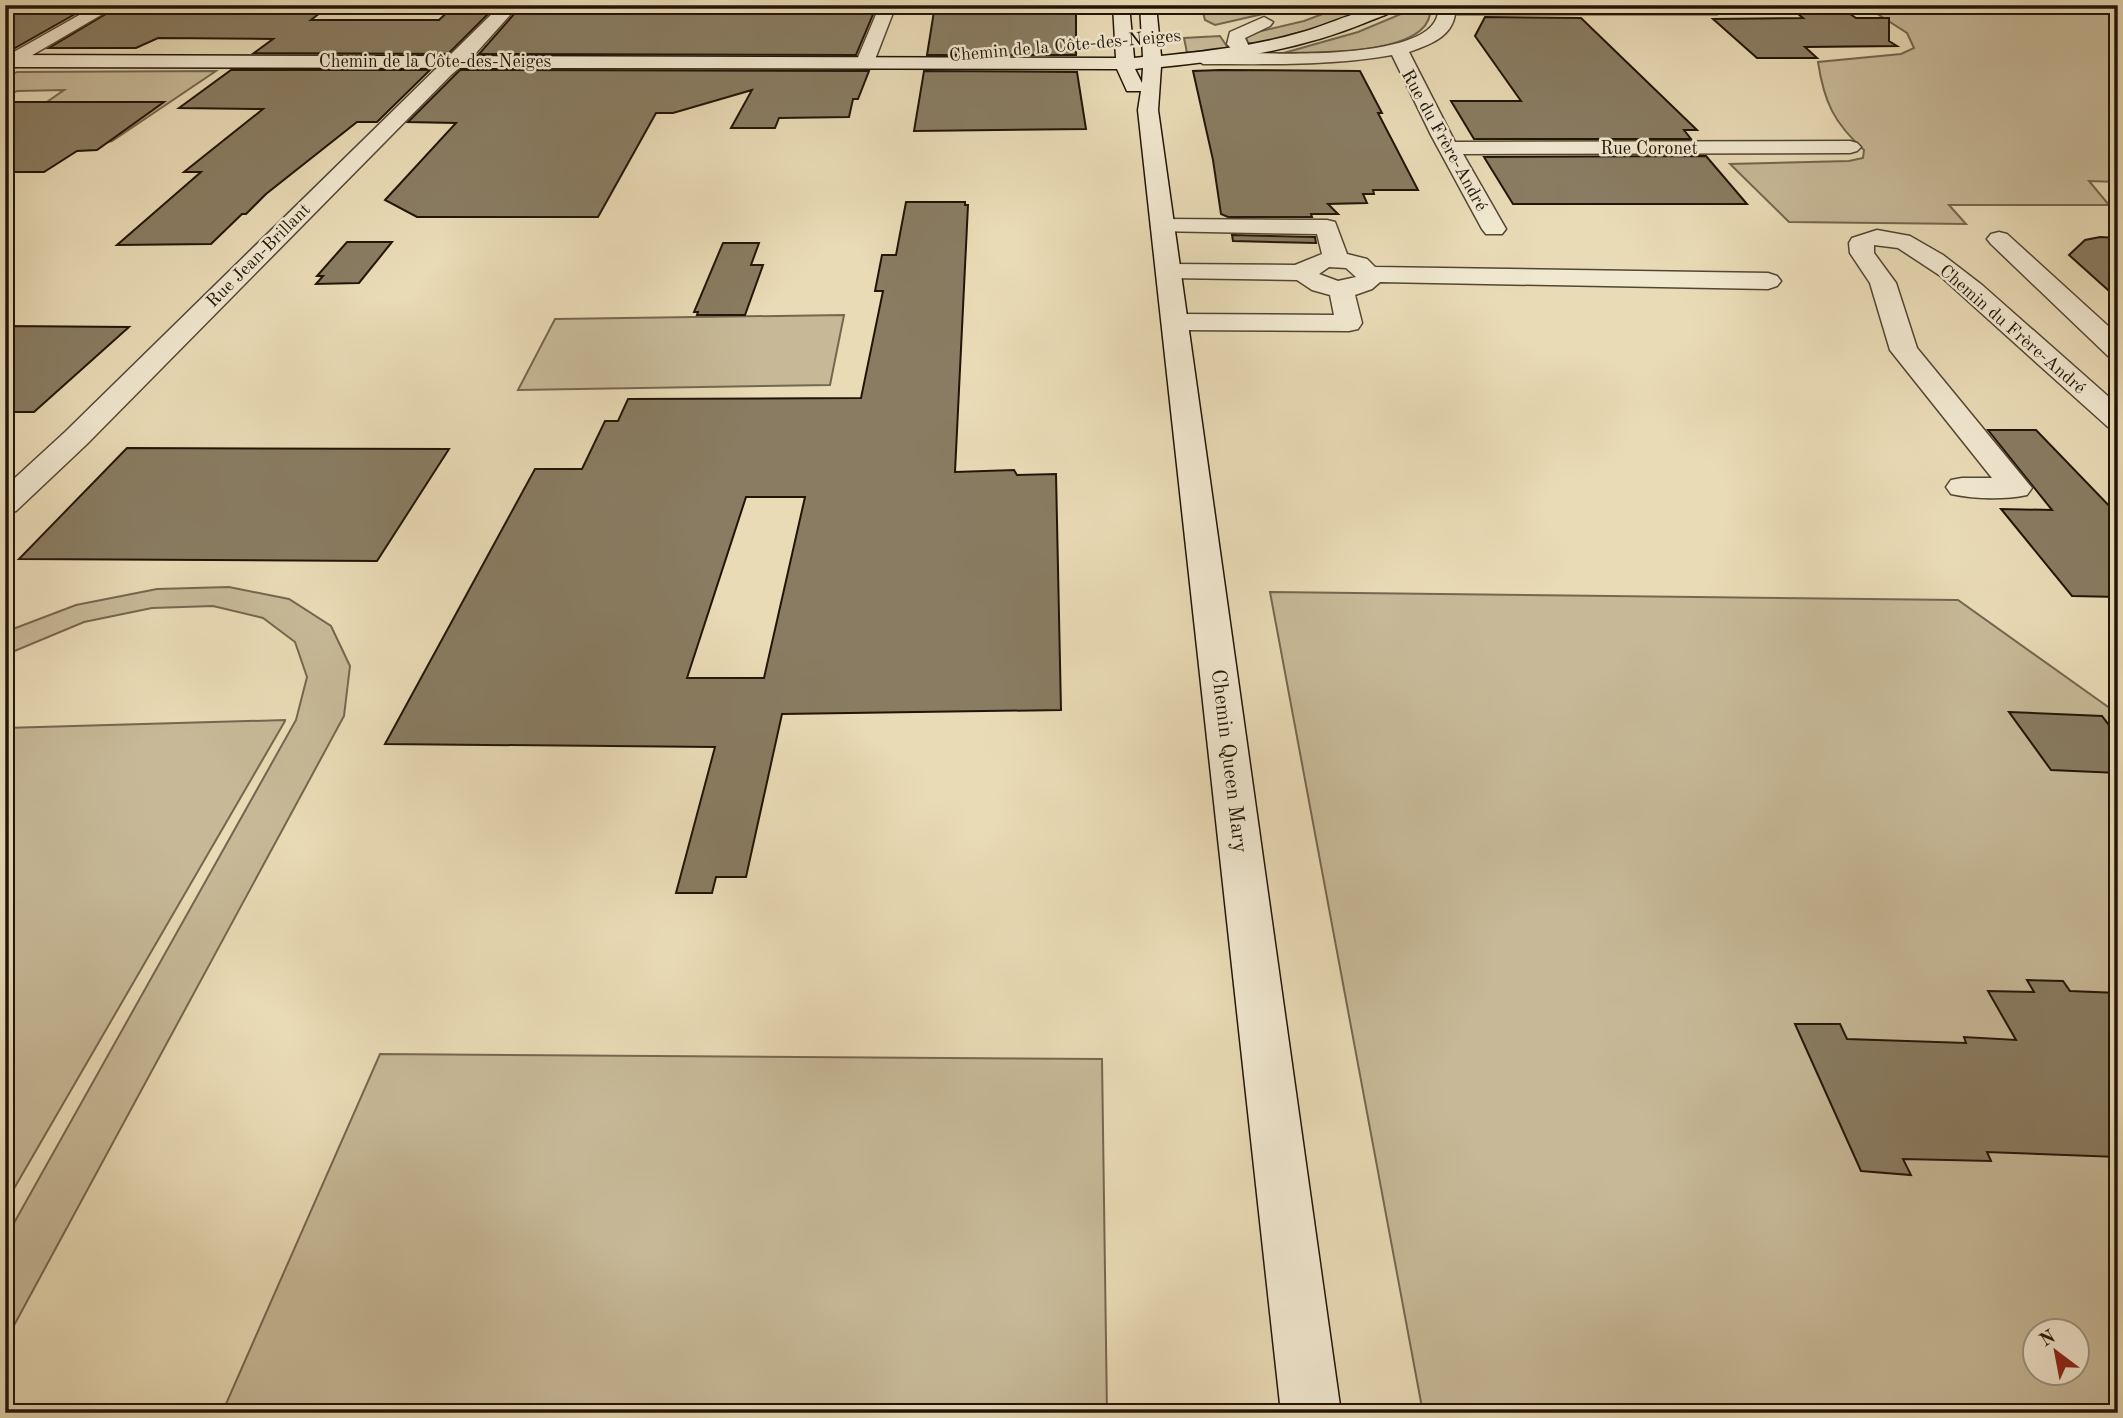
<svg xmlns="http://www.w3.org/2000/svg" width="2123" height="1418" font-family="'Old Standard TT',serif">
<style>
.green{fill:#c7b998;stroke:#746750;stroke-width:2;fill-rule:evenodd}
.building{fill:#897c62;stroke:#211507;stroke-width:2;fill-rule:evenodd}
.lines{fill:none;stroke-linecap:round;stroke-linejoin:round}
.street-casing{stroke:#534633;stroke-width:3}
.secondary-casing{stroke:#211507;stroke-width:3}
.street{fill:#f1e8d0;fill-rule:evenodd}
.secondary{fill:#f1e8d0;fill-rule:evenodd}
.labels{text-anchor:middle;stroke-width:5;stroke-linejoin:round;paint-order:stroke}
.far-street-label{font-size:18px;fill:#211507;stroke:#f1e8d0}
.street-label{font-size:21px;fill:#211507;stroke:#f1e8d0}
</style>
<rect width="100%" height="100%" fill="#e9dbb6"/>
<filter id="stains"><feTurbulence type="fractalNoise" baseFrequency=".00286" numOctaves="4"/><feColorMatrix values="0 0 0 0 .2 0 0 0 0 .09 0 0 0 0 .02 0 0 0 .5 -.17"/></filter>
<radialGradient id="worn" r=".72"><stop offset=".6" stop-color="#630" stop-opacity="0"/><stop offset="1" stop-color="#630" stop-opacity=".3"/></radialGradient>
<path class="green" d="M 1201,5 L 1302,5 L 1215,25 L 1205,20 Z
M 2118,5 L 2118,182 L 2089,181 L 2109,205 L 1949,205 L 1966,224 L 1789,222 L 1730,164 L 1849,161 L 1863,158 L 1864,150 C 1834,123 1824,102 1818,62 L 1901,54 L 1914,48 L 1907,33 L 1865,6 Z
M 1333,10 L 1362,11 L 1323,26 L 1256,44 L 1248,43 L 1245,35 L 1304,21 Z
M 1408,11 L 1430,14 C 1424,56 1312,53 1280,54 L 1358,32 Z
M 1220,36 L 1228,48 L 1187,53 L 1184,38 Z
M 216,71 L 112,141 L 108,142 L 130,102 L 41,106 L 64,90 L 17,91 L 5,98 L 5,79 L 17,72 Z
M 844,315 L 830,385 L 518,390 L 555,319 Z
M 229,587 L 289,599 L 331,626 L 350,666 L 344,716 L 5,1342 L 5,1239 L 296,720 L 307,677 L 295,642 L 263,618 L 213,606 L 152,608 L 84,622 L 5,655 L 5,632 L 76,605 L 157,589 Z
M 1270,592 L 1958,600 L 2118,714 L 2118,1413 L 1423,1413 ZM 2036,1330 L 2078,1330 L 2078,1372 L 2036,1372 Z
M 285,720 L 285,721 L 5,1204 L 5,728 Z
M 380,1054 L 1102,1059 L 1107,1413 L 222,1413 Z"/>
<path class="building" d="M 5,5 L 91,5 L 15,48 L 5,48 Z
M 121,5 L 330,5 L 311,20 L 439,20 L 455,5 L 497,5 L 448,54 L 254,53 L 273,39 L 158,38 L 136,48 L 49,48 Z
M 522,5 L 877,5 L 856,55 L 479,54 Z
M 935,5 L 1076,5 L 1076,55 L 927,55 Z
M 1787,5 L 1837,5 L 1856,18 L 1889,18 L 1889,41 L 1897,46 L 1805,47 L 1817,58 L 1757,58 L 1713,19 L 1803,18 Z
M 1485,17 L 1581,18 L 1697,130 L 1684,130 L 1691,139 L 1474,139 L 1451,101 L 1521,101 L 1475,36 Z
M 231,70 L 430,70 L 377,122 L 357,122 L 266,194 L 246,214 L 242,214 L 211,244 L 117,245 L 201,172 L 184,172 L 263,109 L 179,108 Z
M 460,70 L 869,71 L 858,99 L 853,99 L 849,117 L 779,118 L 775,128 L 731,128 L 752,90 L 673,113 L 656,113 L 598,217 L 417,217 L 385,200 L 456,123 L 408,122 Z
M 1220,70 L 1360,71 L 1382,113 L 1378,113 L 1418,190 L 1373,190 L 1374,194 L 1363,194 L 1367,203 L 1328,204 L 1338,214 L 1311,214 L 1312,217 L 1228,217 L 1221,214 L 1213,160 L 1193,71 Z
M 924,71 L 1077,72 L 1086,129 L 914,131 Z
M 5,102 L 164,102 L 97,150 L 77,151 L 44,172 L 5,172 Z
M 1706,156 L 1747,204 L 1513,204 L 1484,157 Z
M 906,202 L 965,202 L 965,205 L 968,205 L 955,472 L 1014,470 L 1017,475 L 1056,474 L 1061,710 L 782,714 L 746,877 L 716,877 L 712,893 L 676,893 L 715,747 L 385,744 L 535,469 L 582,469 L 605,421 L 618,421 L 628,399 L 861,398 L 883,291 L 875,291 L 882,255 L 896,255 ZM 746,497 L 805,497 L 764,678 L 687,678 Z
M 1232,235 L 1315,237 L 1316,243 L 1233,241 Z
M 2100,237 L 2118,238 L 2118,299 L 2069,255 L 2085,240 Z
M 347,242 L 392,242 L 359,283 L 316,284 L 323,276 L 317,276 Z
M 723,243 L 759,243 L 751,265 L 763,265 L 745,315 L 697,315 L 698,312 L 694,312 Z
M 5,326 L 129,327 L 34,412 L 5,412 Z
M 1988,430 L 2036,430 L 2118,515 L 2118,597 L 2072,596 L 2001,509 L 2052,510 Z
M 127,448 L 449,449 L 377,561 L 19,559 Z
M 2009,712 L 2102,716 L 2118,737 L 2118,773 L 2051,770 Z
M 2027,980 L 2063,981 L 2070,991 L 2118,993 L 2118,1157 L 1987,1152 L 1991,1161 L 1903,1159 L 1911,1175 L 1861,1171 L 1795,1024 L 1840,1024 L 1847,1039 L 1966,1043 L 1964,1037 L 2016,1040 L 1988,991 L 2034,992 Z"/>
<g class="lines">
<defs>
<path id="street" d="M 97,5 L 118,5 L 5,71 L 5,57 Z
M 501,5 L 519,5 L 475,54 L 451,75 L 87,444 L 16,511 L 5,514 L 5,487 L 65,432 Z
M 880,5 L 896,5 L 874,62 L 865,68 L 858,66 L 856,62 Z
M 1395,5 L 1387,10 L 1325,11 L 1317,6 Z
M 1399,5 L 1722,5 L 1725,9 L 1717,14 L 1455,14 C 1452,37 1429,45 1409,52 L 1455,142 L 1850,141 L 1857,143 L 1861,147 L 1857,151 L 1850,153 L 1463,154 L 1506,229 L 1502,234 L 1486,234 L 1482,229 L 1431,135 L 1392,55 C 1330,66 1266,64 1203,64 L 1194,58 L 1203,52 L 1235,53 L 1227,44 L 1230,32 L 1264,17 L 1273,22 L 1270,26 L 1245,38 L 1252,53 C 1288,54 1434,59 1438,12 L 1407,10 Z
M 1163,219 L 1327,220 L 1335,222 L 1347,254 L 1367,259 L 1375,267 L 1768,273 L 1777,276 L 1781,281 L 1777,286 L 1768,289 L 1380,282 L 1372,289 L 1355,295 L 1362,323 L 1358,329 L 1349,331 L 1175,330 L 1166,328 L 1162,322 L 1166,316 L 1175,314 L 1334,315 L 1330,295 L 1312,290 L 1297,280 L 1169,278 L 1160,276 L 1157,271 L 1160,266 L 1169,264 L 1295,265 L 1322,254 L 1317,234 L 1155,231 L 1151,226 L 1155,221 ZM 1329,267 L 1346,268 L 1356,277 L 1338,281 L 1319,274 Z
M 1877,230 L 1910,236 L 1943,255 L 1982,285 L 2118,405 L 2118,430 L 2108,427 L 1939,275 L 1898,248 L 1874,245 L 1874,253 L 1896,283 L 1917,348 L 2032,488 L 2027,495 C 2004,500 1974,499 1951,494 L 1946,487 L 1951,480 L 1962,478 L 1992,478 L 1890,350 L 1870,283 L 1850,253 L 1849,243 L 1852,238 Z
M 1999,232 L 2007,234 L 2118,335 L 2118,358 L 2108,356 L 1991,244 L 1987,239 L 1991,234 Z"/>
<path id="secondary" d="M 1113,5 L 1129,5 L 1134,58 L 1143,57 L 1140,5 L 1156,5 L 1161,56 C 1208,51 1254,46 1299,33 C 1333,24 1365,5 1401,5 C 1393,14 1378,17 1367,22 C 1302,49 1232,60 1161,67 L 1158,110 L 1341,1413 L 1281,1413 L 1138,110 L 1141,91 L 1127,91 L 1117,69 L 5,67 L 5,55 L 1116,58 ZM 1143,68 L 1142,83 L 1135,69 Z"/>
</defs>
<use href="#street" class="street-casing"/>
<use href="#secondary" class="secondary-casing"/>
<use href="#street" class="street"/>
<use href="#secondary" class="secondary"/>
</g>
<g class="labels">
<g class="far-street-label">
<text transform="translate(1065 45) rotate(-5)" y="6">Chemin de la Côte-des-Neiges</text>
<text x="435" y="67">Chemin de la Côte-des-Neiges</text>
<text transform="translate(1445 140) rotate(61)" y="6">Rue du Frère-André</text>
<text x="1649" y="154">Rue Coronet</text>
<text transform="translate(258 255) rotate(-45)" y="6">Rue Jean-Brillant</text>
<text transform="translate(2013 329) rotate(41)" y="6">Chemin du Frère-André</text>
</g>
<g class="street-label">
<text transform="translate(1230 761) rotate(83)" y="7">Chemin Queen Mary</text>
</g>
</g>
<rect width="2123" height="1418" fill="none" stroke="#e9dbb6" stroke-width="28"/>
<rect x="7" y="7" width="2109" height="1404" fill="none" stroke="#211507" stroke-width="3.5"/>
<rect x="14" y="14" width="2095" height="1390" fill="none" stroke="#211507" stroke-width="2"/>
<g transform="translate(2056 1352) rotate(328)"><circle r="33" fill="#f1e8d0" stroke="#9e9480" stroke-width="2"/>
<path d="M0-5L12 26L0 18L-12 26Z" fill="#8f2418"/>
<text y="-10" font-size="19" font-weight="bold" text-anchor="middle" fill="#211507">N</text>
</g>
<rect width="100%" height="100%" filter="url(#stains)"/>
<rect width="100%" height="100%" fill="url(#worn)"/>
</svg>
